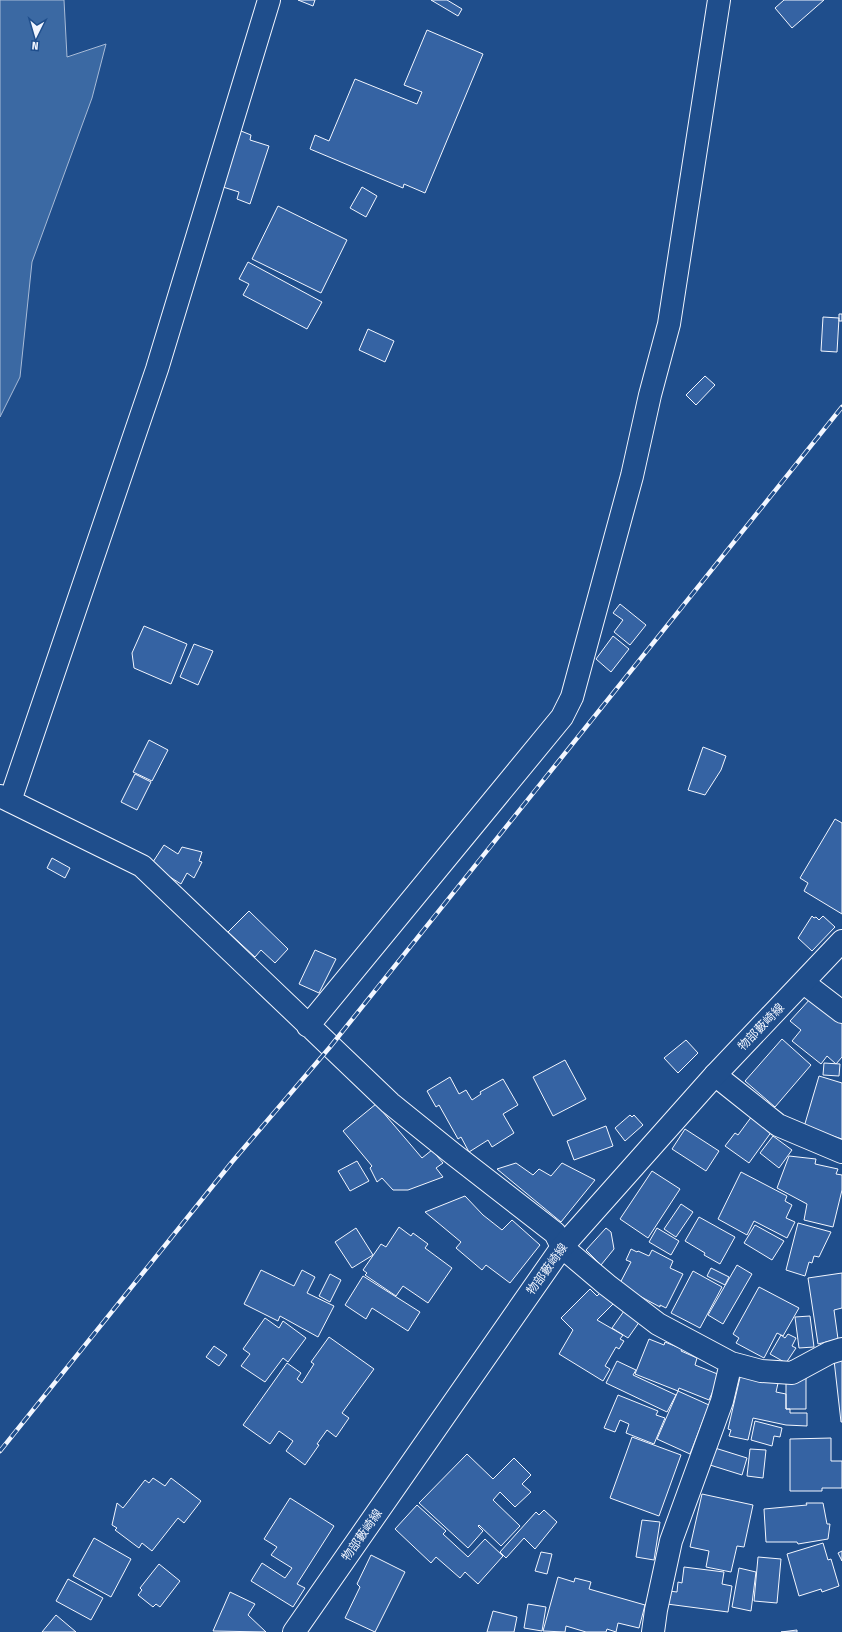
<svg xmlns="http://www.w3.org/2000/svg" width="842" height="1632" font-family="'Fira Sans Condensed','Noto Sans JP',sans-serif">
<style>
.water{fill:#3b69a3;stroke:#a8bbd7}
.building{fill:#3563a3;stroke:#f2f6ff}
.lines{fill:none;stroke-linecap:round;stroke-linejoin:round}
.street-casing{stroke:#f2f6ff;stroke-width:24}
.secondary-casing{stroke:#f2f6ff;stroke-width:24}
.street{stroke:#1f4e8c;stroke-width:22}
.secondary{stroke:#1f4e8c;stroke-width:22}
.rail-casing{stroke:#f2f6ff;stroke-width:4.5}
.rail{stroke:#1f4e8c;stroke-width:3;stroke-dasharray:9;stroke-linecap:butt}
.labels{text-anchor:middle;stroke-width:3;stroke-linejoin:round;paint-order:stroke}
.street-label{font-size:12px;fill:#f2f6ff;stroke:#1f4e8c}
</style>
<rect width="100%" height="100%" fill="#1f4e8c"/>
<path class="water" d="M 0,0 L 64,0 L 67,57 L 106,44 L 92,98 L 32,262 L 20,377 L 0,417 Z"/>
<path class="building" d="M 298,0 L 315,0 L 313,6 Z
M 431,0 L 447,0 L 462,9 L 458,16 Z
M 784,0 L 824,0 L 792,28 L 775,8 Z
M 427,30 L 483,54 L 425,193 L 404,184 L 403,188 L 310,149 L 315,135 L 329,141 L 355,79 L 417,104 L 422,92 L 404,85 Z
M 241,131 L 251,135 L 250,140 L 269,146 L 250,204 L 237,199 L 239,192 L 223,187 Z
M 362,187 L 377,196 L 366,217 L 350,208 Z
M 278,206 L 347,240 L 321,293 L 252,259 Z
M 248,262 L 322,302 L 307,329 L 243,295 L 249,284 L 239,279 Z
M 839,314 L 842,314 L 842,321 L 839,321 Z
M 823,317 L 839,318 L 837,352 L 821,351 Z
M 368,329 L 394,341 L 385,362 L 359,350 Z
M 705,376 L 715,385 L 696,405 L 686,395 Z
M 620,604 L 646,625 L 630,645 L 614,632 L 623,620 L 613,613 Z
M 144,626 L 187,644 L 171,684 L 134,668 L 132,653 Z
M 613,636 L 629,649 L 611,672 L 596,659 Z
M 194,644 L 213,651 L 198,685 L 180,677 Z
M 149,740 L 168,750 L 152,781 L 133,772 Z
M 703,747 L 726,756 L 721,770 L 705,795 L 688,790 Z
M 135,774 L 151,782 L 137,810 L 121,802 Z
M 835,819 L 842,823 L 842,914 L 804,891 L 808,883 L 800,878 Z
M 164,845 L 178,854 L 182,847 L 202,852 L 199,861 L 202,862 L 194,878 L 187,873 L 181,884 L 151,865 Z
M 52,858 L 70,868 L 65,878 L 47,868 Z
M 249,911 L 288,949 L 275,963 L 261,950 L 255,957 L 228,932 Z
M 812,916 L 814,918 L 816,917 L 819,920 L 823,916 L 835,927 L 812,951 L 798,938 Z
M 315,950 L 336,959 L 319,993 L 299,984 Z
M 811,998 L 842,1020 L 842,1057 L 836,1064 L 827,1056 L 821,1064 L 792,1041 L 801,1030 L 790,1021 Z
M 782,1039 L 811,1065 L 775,1107 L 745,1081 Z
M 686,1040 L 698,1053 L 678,1073 L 664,1058 Z
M 565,1060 L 586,1099 L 553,1116 L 533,1077 Z
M 824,1063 L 840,1064 L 839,1076 L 823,1075 Z
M 819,1076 L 842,1083 L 842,1139 L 804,1127 Z
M 450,1077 L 459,1094 L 466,1090 L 472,1100 L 481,1094 L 480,1092 L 503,1079 L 518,1105 L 503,1114 L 514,1133 L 492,1147 L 488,1140 L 469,1152 L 461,1137 L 458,1139 L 439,1105 L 436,1107 L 427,1091 Z
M 376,1104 L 422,1158 L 432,1150 L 443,1163 L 436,1168 L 443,1177 L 408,1190 L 393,1190 L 382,1178 L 377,1182 L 370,1168 L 372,1166 L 343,1131 Z
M 630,1115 L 632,1117 L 634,1115 L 643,1125 L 625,1141 L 615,1128 Z
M 752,1116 L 772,1131 L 749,1163 L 725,1146 L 735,1133 L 738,1135 Z
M 606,1126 L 613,1146 L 574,1160 L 567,1141 Z
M 685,1129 L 719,1151 L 706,1171 L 672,1149 Z
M 773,1136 L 792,1150 L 779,1168 L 760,1153 Z
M 789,1156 L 816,1159 L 815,1164 L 838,1169 L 836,1174 L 842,1175 L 842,1190 L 833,1227 L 804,1220 L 807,1204 L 777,1188 Z
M 357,1161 L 369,1181 L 350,1191 L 338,1171 Z
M 516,1163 L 533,1175 L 539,1169 L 551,1176 L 562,1163 L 595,1180 L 561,1222 L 497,1169 Z
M 652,1171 L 680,1189 L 648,1238 L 620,1219 Z
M 741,1172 L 787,1196 L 785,1201 L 792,1205 L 786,1218 L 795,1222 L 787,1238 L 754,1221 L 747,1235 L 718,1219 Z
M 465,1196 L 483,1215 L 502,1230 L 512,1220 L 540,1245 L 510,1283 L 486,1265 L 482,1270 L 456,1248 L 461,1242 L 425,1212 Z
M 681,1204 L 693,1212 L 676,1237 L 664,1229 Z
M 699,1217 L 735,1237 L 720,1264 L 704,1255 L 705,1253 L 685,1241 Z
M 798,1223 L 831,1232 L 819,1257 L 814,1256 L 812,1263 L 809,1262 L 805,1276 L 786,1270 Z
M 755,1225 L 784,1241 L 772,1260 L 744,1243 Z
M 399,1227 L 411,1236 L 413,1233 L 428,1244 L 425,1248 L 452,1268 L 428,1303 L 403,1286 L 396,1296 L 365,1275 L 367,1273 L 363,1270 L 381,1244 L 386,1247 Z
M 356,1228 L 373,1255 L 352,1268 L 335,1242 Z
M 606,1228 L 611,1232 L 614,1249 L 601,1265 L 586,1250 Z
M 657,1228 L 679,1241 L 671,1255 L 649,1242 Z
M 631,1249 L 637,1252 L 638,1251 L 649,1256 L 652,1250 L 673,1261 L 670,1268 L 683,1274 L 666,1308 L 660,1305 L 660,1307 L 619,1285 L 631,1262 L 626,1260 Z
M 737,1265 L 752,1274 L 723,1324 L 708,1315 Z
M 711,1268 L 729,1277 L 725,1285 L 707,1276 Z
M 261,1270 L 294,1286 L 302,1270 L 315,1277 L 307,1293 L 334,1306 L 318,1337 L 280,1316 L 278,1321 L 244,1304 Z
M 693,1271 L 722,1287 L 700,1328 L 671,1313 Z
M 842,1273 L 842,1308 L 834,1310 L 838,1339 L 818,1344 L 808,1278 Z
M 330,1274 L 341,1280 L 330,1302 L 319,1296 Z
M 363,1276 L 420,1312 L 408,1331 L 372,1308 L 366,1319 L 345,1305 Z
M 759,1287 L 799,1308 L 783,1336 L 777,1333 L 764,1358 L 736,1343 L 739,1338 L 733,1334 Z
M 590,1289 L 597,1296 L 601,1292 L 613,1304 L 597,1320 L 623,1335 L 620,1339 L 624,1341 L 619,1349 L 616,1347 L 605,1366 L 610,1369 L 603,1381 L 559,1354 L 573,1330 L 561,1318 Z
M 624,1311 L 640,1321 L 628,1338 L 612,1328 Z
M 810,1316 L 814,1347 L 799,1348 L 795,1317 Z
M 265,1318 L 279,1328 L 283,1321 L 306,1338 L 288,1362 L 283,1358 L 265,1382 L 241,1366 L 250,1354 L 243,1349 Z
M 788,1334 L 796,1338 L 792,1346 L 796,1348 L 786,1363 L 770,1354 L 781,1335 L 785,1338 Z
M 329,1337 L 374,1369 L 342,1413 L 349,1418 L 336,1437 L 327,1430 L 317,1444 L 319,1445 L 305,1465 L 286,1451 L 293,1441 L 279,1431 L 270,1444 L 243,1425 L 287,1363 L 301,1373 L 297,1379 L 302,1383 L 314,1364 L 311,1362 Z
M 649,1339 L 664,1345 L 665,1342 L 682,1349 L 681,1351 L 697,1358 L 695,1365 L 720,1375 L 709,1400 L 679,1388 L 678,1391 L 635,1374 Z
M 214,1346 L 227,1355 L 219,1366 L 206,1357 Z
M 842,1359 L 842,1422 L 841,1422 L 834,1360 Z
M 617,1361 L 636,1370 L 633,1375 L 676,1395 L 667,1412 L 606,1383 Z
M 741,1373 L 779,1379 L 776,1392 L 786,1394 L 786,1409 L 790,1409 L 790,1413 L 807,1413 L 807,1426 L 786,1425 L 753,1418 L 748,1440 L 729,1436 L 731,1430 L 728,1429 Z
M 786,1378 L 806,1378 L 806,1409 L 786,1409 Z
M 678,1391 L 709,1405 L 690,1454 L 657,1439 Z
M 618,1395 L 658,1411 L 656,1415 L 665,1418 L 654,1444 L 626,1433 L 629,1424 L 620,1420 L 615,1432 L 604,1428 Z
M 755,1421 L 782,1428 L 780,1437 L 774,1436 L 772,1446 L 751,1440 Z
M 632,1437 L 681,1455 L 659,1516 L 610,1498 Z
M 831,1438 L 831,1461 L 842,1461 L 842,1488 L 822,1488 L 822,1491 L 790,1491 L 790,1439 Z
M 715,1448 L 747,1458 L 742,1475 L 710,1465 Z
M 750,1449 L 766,1450 L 763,1478 L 747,1476 Z
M 467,1454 L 493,1479 L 514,1458 L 531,1475 L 522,1484 L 531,1492 L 515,1507 L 500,1492 L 493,1500 L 520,1526 L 501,1546 L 479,1525 L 478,1526 L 483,1531 L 468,1548 L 419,1503 Z
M 153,1478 L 165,1486 L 171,1478 L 201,1501 L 184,1523 L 178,1518 L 152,1551 L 142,1543 L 139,1548 L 115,1530 L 117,1528 L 112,1525 L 117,1503 L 123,1508 L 145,1480 L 149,1483 Z
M 702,1494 L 753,1505 L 744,1547 L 737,1546 L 731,1572 L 706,1567 L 709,1551 L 690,1547 Z
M 290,1498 L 334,1526 L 297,1584 L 305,1588 L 293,1607 L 251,1581 L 262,1563 L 285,1578 L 292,1568 L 271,1555 L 277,1547 L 264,1539 Z
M 806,1503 L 823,1503 L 827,1524 L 830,1524 L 828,1539 L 798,1544 L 797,1542 L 766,1542 L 764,1509 L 807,1505 Z
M 417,1505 L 446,1531 L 443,1534 L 468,1557 L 485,1539 L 503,1556 L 478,1584 L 465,1572 L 460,1578 L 436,1557 L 431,1563 L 395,1529 Z
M 544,1510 L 557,1522 L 535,1549 L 524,1538 L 506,1558 L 500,1552 L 536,1512 L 539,1515 Z
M 642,1520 L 660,1522 L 654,1560 L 636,1557 Z
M 94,1538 L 131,1559 L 111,1597 L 73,1576 Z
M 823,1543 L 828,1560 L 831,1559 L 839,1586 L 822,1592 L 821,1589 L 799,1596 L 787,1554 Z
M 842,1551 L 842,1561 L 838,1553 Z
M 541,1552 L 552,1554 L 547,1574 L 535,1571 Z
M 371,1555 L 405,1572 L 375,1632 L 345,1618 L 360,1587 L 357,1584 Z
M 758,1557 L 781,1559 L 777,1603 L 754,1601 Z
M 159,1564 L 180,1581 L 160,1607 L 156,1604 L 153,1607 L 138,1595 L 142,1590 L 140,1588 Z
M 684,1567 L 724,1572 L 722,1584 L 732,1586 L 728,1612 L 667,1604 L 669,1591 L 677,1592 L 678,1582 L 682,1583 Z
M 739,1568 L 756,1572 L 751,1611 L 732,1607 Z
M 558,1577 L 574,1582 L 575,1578 L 591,1582 L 589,1589 L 645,1605 L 639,1628 L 618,1623 L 616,1632 L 607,1629 L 606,1632 L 586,1632 L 566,1626 L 565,1632 L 543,1631 Z
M 68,1579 L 103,1598 L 91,1620 L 56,1601 Z
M 230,1592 L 255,1604 L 248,1615 L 266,1632 L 213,1631 Z
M 528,1604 L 546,1607 L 542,1631 L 524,1628 Z
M 493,1611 L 517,1617 L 514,1632 L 487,1632 Z
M 56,1615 L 76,1632 L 42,1632 Z
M 797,1630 L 797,1632 L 781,1632 Z"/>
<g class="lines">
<defs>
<path id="street" d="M 0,796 L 142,866 L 390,1103 L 452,1153 L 555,1233 L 562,1247 L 607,1285 L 658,1324 L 731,1363 L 761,1371 L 792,1373 L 829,1353 L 842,1349
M 10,801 L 157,369 L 269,0
M 804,983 L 842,1012
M 308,1026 L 562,717 L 572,697 L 632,476 L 650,395 L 669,324 L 719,0
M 715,1075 L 778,1125 L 842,1152
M 653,1632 L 656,1610 L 671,1541 L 722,1401 L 731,1363"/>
<path id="secondary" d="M 294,1632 L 562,1247 L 715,1075 L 842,941"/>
</defs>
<use href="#street" class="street-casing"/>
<use href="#secondary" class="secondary-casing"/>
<use href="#street" class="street"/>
<use href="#secondary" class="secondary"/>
<defs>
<path id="rail" d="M 0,1451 L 232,1162 L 330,1047 L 842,407"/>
</defs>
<use href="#rail" class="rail-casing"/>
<use href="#rail" class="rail"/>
</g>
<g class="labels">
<g class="street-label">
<text transform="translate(761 1027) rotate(-46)" y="4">物部藪崎線</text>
<text transform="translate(547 1269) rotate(-54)" y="4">物部藪崎線</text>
<text transform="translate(362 1535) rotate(-55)" y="4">物部藪崎線</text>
</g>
</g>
<g transform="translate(36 36) rotate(185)" stroke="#1f4e8c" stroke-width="3" paint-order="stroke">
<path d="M0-3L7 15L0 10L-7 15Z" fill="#f2f6ff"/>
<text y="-6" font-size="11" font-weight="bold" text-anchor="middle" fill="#f2f6ff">N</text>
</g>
</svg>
